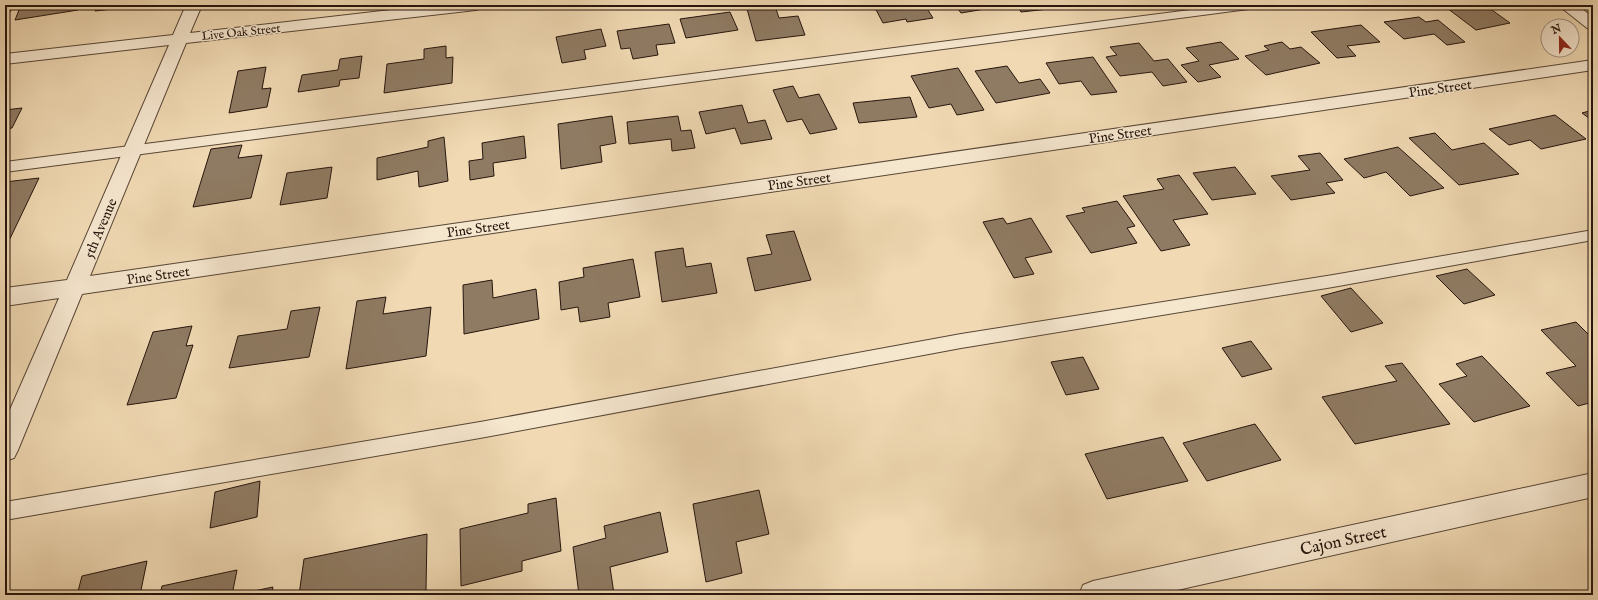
<svg xmlns="http://www.w3.org/2000/svg" width="1598" height="600" font-family="'IM FELL English',serif">
<style>
.building{fill:#8f7b63;stroke:#26150d}
.lines{fill:none;stroke-linecap:round;stroke-linejoin:round}
.service-casing{stroke:#584636;stroke-width:2}
.minor-casing{stroke:#584636;stroke-width:2}
.tertiary-casing{stroke:#584636;stroke-width:2}
.service{fill:#f5e6ce;fill-rule:evenodd}
.minor{fill:#f5e6ce;fill-rule:evenodd}
.tertiary{fill:#f5e6ce;fill-rule:evenodd}
.labels{text-anchor:middle;stroke-width:3;stroke-linejoin:round;paint-order:stroke}
.far-street-label{font-size:12px;fill:#26150d;stroke:#f5e6ce}
.street-label{font-size:14px;fill:#26150d;stroke:#f5e6ce}
.near-street-label{font-size:17px;fill:#26150d;stroke:#f5e6ce}
</style>
<rect width="100%" height="100%" fill="#f0d9b3"/>
<filter id="stains"><feTurbulence type="fractalNoise" baseFrequency=".005" numOctaves="4"/><feColorMatrix values="0 0 0 0 .2 0 0 0 0 .09 0 0 0 0 .02 0 0 0 .5 -.17"/></filter>
<radialGradient id="worn" r=".72"><stop offset=".6" stop-color="#630" stop-opacity="0"/><stop offset="1" stop-color="#630" stop-opacity=".3"/></radialGradient>
<path class="building" d="M 5,5 L 14,5 L 5,20 Z
M 21,5 L 80,5 L 78,10 L 15,20 Z
M 98,5 L 123,5 L 122,8 L 95,11 Z
M 934,5 L 926,7 L 933,18 L 907,22 L 906,19 L 883,23 L 874,6 Z
M 955,5 L 995,5 L 997,7 L 961,13 Z
M 1017,5 L 1047,5 L 1049,9 L 1021,12 Z
M 1443,5 L 1485,5 L 1510,23 L 1476,30 Z
M 775,6 L 779,18 L 798,16 L 805,35 L 756,41 L 747,9 Z
M 730,12 L 738,30 L 686,38 L 680,19 Z
M 1419,17 L 1426,22 L 1438,20 L 1465,42 L 1447,45 L 1434,34 L 1404,39 L 1384,22 Z
M 669,24 L 675,43 L 656,45 L 658,55 L 633,59 L 630,48 L 621,49 L 617,31 Z
M 1361,25 L 1380,42 L 1347,46 L 1356,56 L 1337,58 L 1311,32 Z
M 601,29 L 606,46 L 584,50 L 586,59 L 562,63 L 556,37 Z
M 1221,42 L 1239,59 L 1209,65 L 1221,77 L 1198,82 L 1181,65 L 1199,61 L 1186,48 Z
M 1282,42 L 1290,49 L 1301,47 L 1320,63 L 1266,75 L 1245,56 L 1269,50 L 1264,46 Z
M 1139,43 L 1154,61 L 1168,59 L 1187,82 L 1163,86 L 1152,72 L 1120,76 L 1106,57 L 1117,55 L 1110,47 Z
M 446,46 L 446,58 L 453,57 L 452,83 L 384,93 L 387,64 L 424,59 L 424,49 Z
M 362,56 L 359,78 L 340,80 L 339,86 L 298,92 L 302,75 L 338,70 L 340,59 Z
M 1093,57 L 1117,92 L 1091,95 L 1081,81 L 1059,84 L 1046,63 Z
M 1007,66 L 1019,83 L 1040,79 L 1050,93 L 996,103 L 975,71 Z
M 266,67 L 262,89 L 271,88 L 267,107 L 229,113 L 238,71 Z
M 958,68 L 984,110 L 957,115 L 951,104 L 929,108 L 911,76 Z
M 793,86 L 799,98 L 819,94 L 837,129 L 810,134 L 802,119 L 787,122 L 773,90 Z
M 910,97 L 917,117 L 859,123 L 853,103 Z
M 742,105 L 748,123 L 765,120 L 772,139 L 741,144 L 735,128 L 706,134 L 699,112 Z
M 22,108 L 12,128 L 5,129 L 5,110 Z
M 1593,110 L 1593,121 L 1582,113 Z
M 1555,115 L 1586,139 L 1541,149 L 1530,140 L 1509,145 L 1489,129 Z
M 612,116 L 616,143 L 600,146 L 602,162 L 561,169 L 558,124 Z
M 678,116 L 681,131 L 691,130 L 695,148 L 672,151 L 671,139 L 629,144 L 627,122 Z
M 1435,133 L 1452,150 L 1484,143 L 1519,174 L 1459,185 L 1409,138 Z
M 524,136 L 526,158 L 493,163 L 494,176 L 470,180 L 469,161 L 483,159 L 482,143 Z
M 444,137 L 448,181 L 419,187 L 418,171 L 377,180 L 377,158 L 428,147 L 428,141 Z
M 242,145 L 238,158 L 262,155 L 251,198 L 193,207 L 211,149 Z
M 1398,147 L 1444,188 L 1410,196 L 1386,172 L 1364,178 L 1344,159 Z
M 1320,153 L 1343,180 L 1326,183 L 1335,193 L 1291,200 L 1271,176 L 1310,170 L 1298,156 Z
M 332,167 L 327,198 L 280,205 L 287,173 Z
M 1235,167 L 1256,194 L 1212,200 L 1193,173 Z
M 1179,175 L 1208,214 L 1173,220 L 1190,245 L 1161,251 L 1123,196 L 1164,189 L 1157,179 Z
M 39,178 L 6,247 L 5,247 L 5,182 Z
M 1117,201 L 1135,226 L 1127,228 L 1137,243 L 1091,253 L 1066,216 L 1085,212 L 1082,208 Z
M 1003,218 L 1007,224 L 1031,218 L 1052,252 L 1025,258 L 1034,274 L 1014,278 L 983,222 Z
M 794,231 L 811,280 L 755,291 L 747,258 L 772,254 L 766,235 Z
M 683,248 L 686,267 L 711,263 L 717,293 L 662,302 L 655,252 Z
M 633,259 L 640,297 L 608,303 L 610,317 L 580,322 L 578,307 L 561,310 L 559,282 L 584,277 L 583,268 Z
M 1467,269 L 1495,295 L 1464,304 L 1436,276 Z
M 492,280 L 493,298 L 536,289 L 539,319 L 464,334 L 463,285 Z
M 1351,288 L 1383,323 L 1351,332 L 1321,296 Z
M 386,297 L 383,314 L 431,307 L 426,356 L 346,369 L 357,301 Z
M 320,307 L 309,357 L 229,368 L 238,336 L 287,329 L 291,311 Z
M 1576,322 L 1593,339 L 1593,402 L 1578,406 L 1546,373 L 1576,366 L 1541,330 Z
M 192,326 L 186,346 L 193,345 L 176,398 L 127,405 L 153,332 Z
M 1251,341 L 1272,369 L 1242,377 L 1222,348 Z
M 1482,356 L 1530,406 L 1474,422 L 1439,384 L 1467,376 L 1456,364 Z
M 1083,357 L 1099,389 L 1066,395 L 1051,362 Z
M 1402,363 L 1450,424 L 1355,444 L 1322,397 L 1397,381 L 1385,366 Z
M 1255,424 L 1281,460 L 1207,481 L 1183,443 Z
M 1163,437 L 1188,481 L 1107,499 L 1085,454 Z
M 260,481 L 257,517 L 210,528 L 215,492 Z
M 759,490 L 769,534 L 736,542 L 742,573 L 706,582 L 693,504 Z
M 556,498 L 561,551 L 522,561 L 522,571 L 461,586 L 460,529 L 528,513 L 528,504 Z
M 660,512 L 668,552 L 610,567 L 614,594 L 579,595 L 573,547 L 606,538 L 604,526 Z
M 427,534 L 426,590 L 404,595 L 299,595 L 304,559 Z
M 147,561 L 140,595 L 77,595 L 82,576 Z
M 237,570 L 232,595 L 160,595 L 162,586 Z
M 273,587 L 271,595 L 235,595 Z"/>
<g class="lines">
<defs>
<path id="service" d="M 1229,5 L 1262,5 L 1260,7 L 1256,8 L 5,172 L 5,162 Z
M 1593,230 L 1593,240 L 1333,287 L 961,348 L 480,438 L 5,520 L 5,502 L 480,422 L 961,334 L 1333,275 Z"/>
<path id="minor" d="M 186,5 L 202,5 L 190,33 L 434,5 L 484,5 L 482,8 L 476,10 L 186,43 L 90,276 L 1593,60 L 1593,70 L 82,294 L 18,450 L 14,458 L 5,461 L 5,421 L 59,298 L 5,306 L 5,288 L 67,280 L 169,45 L 5,64 L 5,54 L 173,35 Z
M 1593,473 L 1593,497 L 1155,595 L 1079,595 L 1083,585 L 1093,581 Z"/>
<path id="tertiary" d="M 1558,5 L 1576,5 L 1593,17 L 1593,30 L 1587,28 Z"/>
</defs>
<use href="#service" class="service-casing"/>
<use href="#minor" class="minor-casing"/>
<use href="#tertiary" class="tertiary-casing"/>
<use href="#service" class="service"/>
<use href="#minor" class="minor"/>
<use href="#tertiary" class="tertiary"/>
</g>
<g class="labels">
<g class="far-street-label">
<text transform="translate(241 32) rotate(-6)" y="4">Live Oak Street</text>
</g>
<g class="street-label">
<text transform="translate(1440 88) rotate(-8)" y="5">Pine Street</text>
<text transform="translate(1120 134) rotate(-8)" y="5">Pine Street</text>
<text transform="translate(799 181) rotate(-8)" y="5">Pine Street</text>
<text transform="translate(100 228) rotate(-67)" y="5">5th Avenue</text>
<text transform="translate(478 228) rotate(-8)" y="5">Pine Street</text>
<text transform="translate(158 275) rotate(-8)" y="5">Pine Street</text>
</g>
<g class="near-street-label">
<text transform="translate(1343 540) rotate(-12)" y="6">Cajon Street</text>
</g>
</g>
<rect width="1598" height="600" fill="none" stroke="#f0d9b3" stroke-width="20"/>
<rect x="6" y="6" width="1586" height="588" fill="none" stroke="#26150d" stroke-width="2"/>
<rect x="10" y="10" width="1578" height="580" fill="none" stroke="#26150d"/>
<g transform="translate(1560 38) rotate(338)"><circle r="19" fill="#f5e6ce" stroke="#a29281"/>
<path d="M0-3L7 15L0 10L-7 15Z" fill="#8f2418"/>
<text y="-6" font-size="11" font-weight="bold" text-anchor="middle" fill="#26150d">N</text>
</g>
<rect width="100%" height="100%" filter="url(#stains)"/>
<rect width="100%" height="100%" fill="url(#worn)"/>
</svg>
